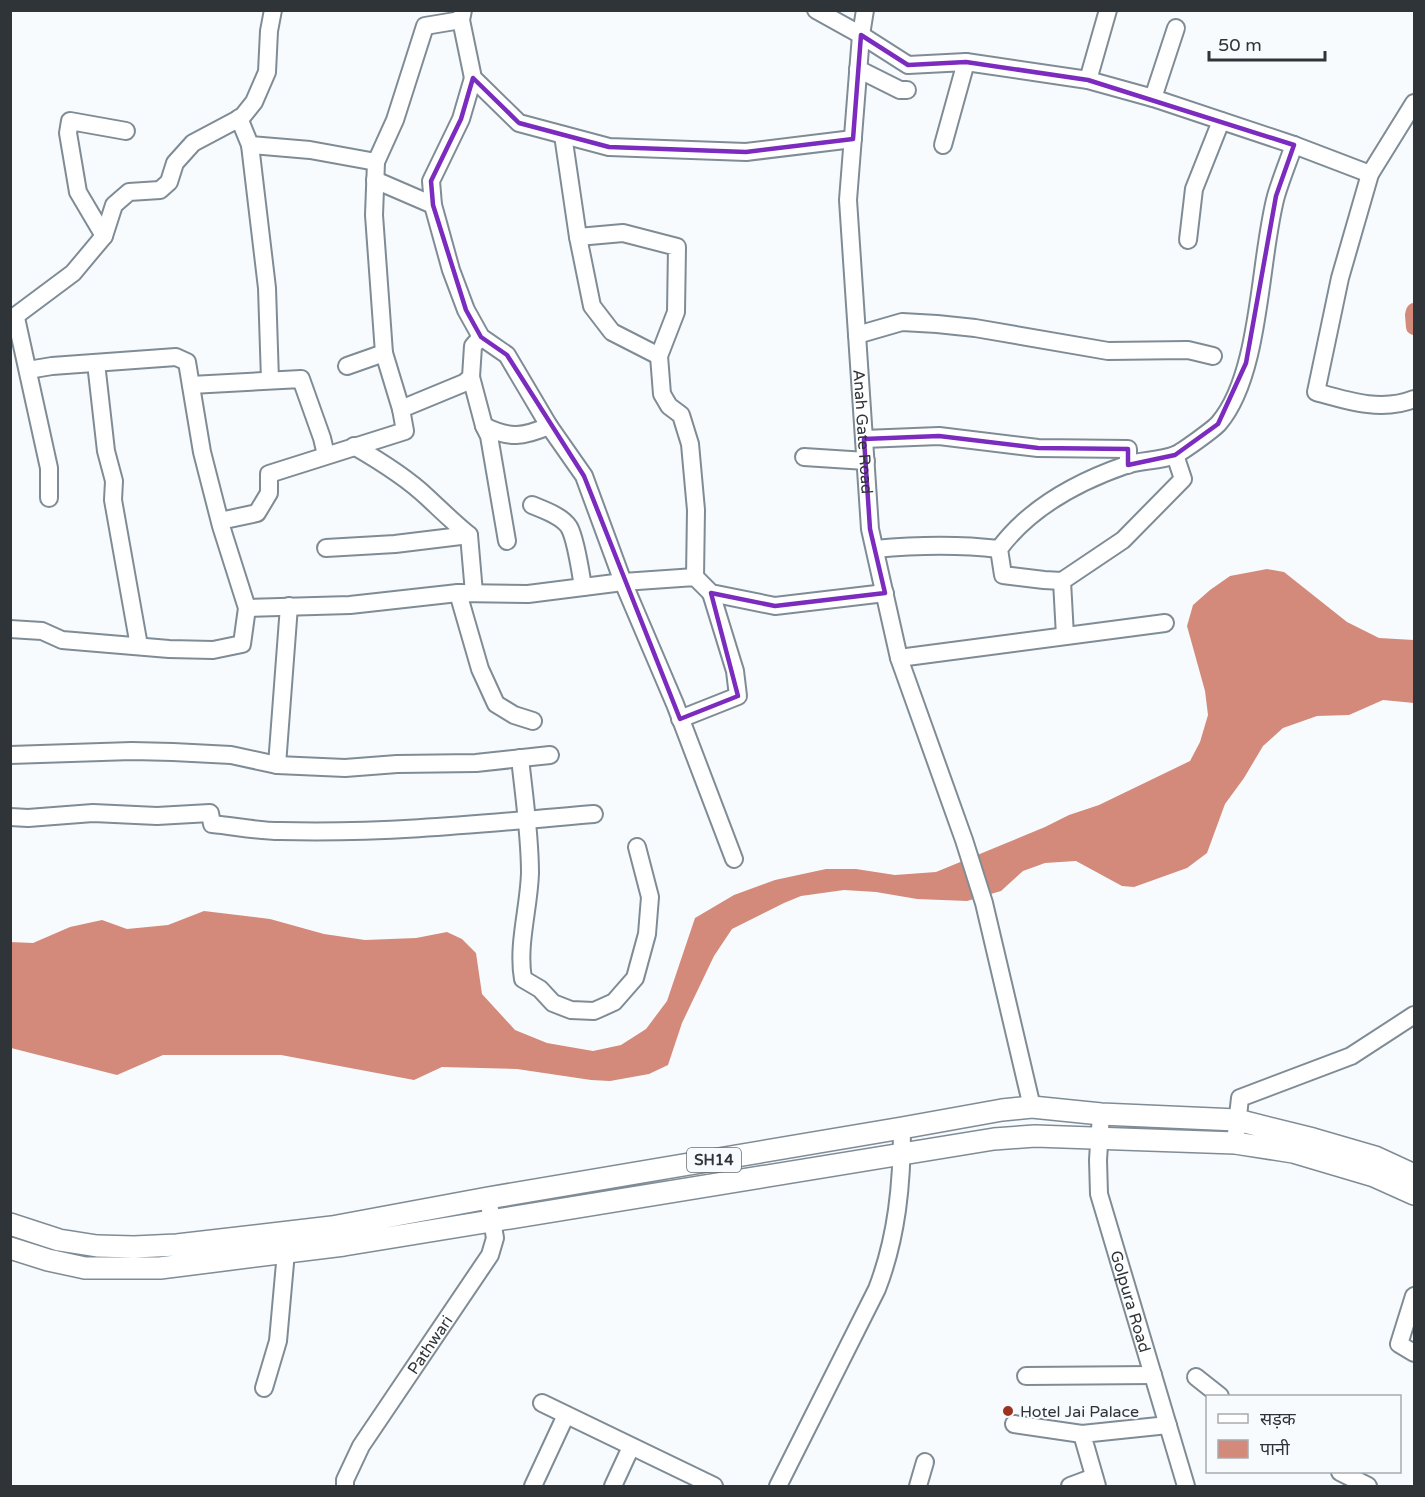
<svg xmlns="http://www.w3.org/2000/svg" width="1425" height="1497" font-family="'Varela Round','Noto Sans Devanagari',sans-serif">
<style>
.water{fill:#d38a7b}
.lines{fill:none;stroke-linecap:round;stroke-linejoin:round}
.canal{stroke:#d38a7b;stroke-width:16}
.minor-casing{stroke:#7f8c96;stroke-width:20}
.major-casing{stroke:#7f8c96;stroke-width:24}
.minor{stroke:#fff;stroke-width:16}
.major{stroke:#fff;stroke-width:21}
.marked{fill:none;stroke:#7b2cbf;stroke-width:4.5;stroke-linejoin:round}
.poi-dot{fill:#9c3220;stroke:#f8fbfd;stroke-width:2}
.labels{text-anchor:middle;stroke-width:4.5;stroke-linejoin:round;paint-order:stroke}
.shield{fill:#f8fbfd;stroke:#6b7074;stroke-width:1.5}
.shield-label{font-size:15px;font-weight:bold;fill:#2f3439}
.street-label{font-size:16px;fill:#2f3439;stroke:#f8fbfd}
.poi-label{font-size:16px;fill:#2f3439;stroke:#f8fbfd;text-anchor:start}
</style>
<rect width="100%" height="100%" fill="#f8fbfd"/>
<path class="water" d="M 1267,569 L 1284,572 L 1347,622 L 1379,638 L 1414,640 L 1414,703 L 1383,700 L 1349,715 L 1317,716 L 1283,728 L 1263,746 L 1244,778 L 1225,804 L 1207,853 L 1187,868 L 1134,887 L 1122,886 L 1076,861 L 1045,863 L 1023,871 L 1001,891 L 967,901 L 917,899 L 876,892 L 844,890 L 801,896 L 784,903 L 732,929 L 714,956 L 682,1023 L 668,1065 L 649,1074 L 610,1081 L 591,1080 L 517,1069 L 442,1067 L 414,1080 L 281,1055 L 163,1055 L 117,1075 L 11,1048 L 10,942 L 33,943 L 70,927 L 102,920 L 127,929 L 168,925 L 204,911 L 270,919 L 324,934 L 365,940 L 416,938 L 447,932 L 462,939 L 476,953 L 482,994 L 515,1030 L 547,1043 L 593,1051 L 621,1045 L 646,1029 L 667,1001 L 695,918 L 734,895 L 775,880 L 826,869 L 856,869 L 895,875 L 936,872 L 1045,827 L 1069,815 L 1099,805 L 1190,761 L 1200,742 L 1208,715 L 1205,691 L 1187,626 L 1193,605 L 1210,590 L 1230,576 Z"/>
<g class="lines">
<path class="canal" d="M 1414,311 L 1413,315 L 1414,327"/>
<defs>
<g id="minor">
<path d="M 463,10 L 461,20 L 473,78 L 519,123 L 609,147 L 746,152 L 853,139"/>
<path d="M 816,10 L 861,35 L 908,65 L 966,62 L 1088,80 L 1153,98 L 1294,145 L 1370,174"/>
<path id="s1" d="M 865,10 L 861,35 L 848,200 L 870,529 L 899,658 L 964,840 L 984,903 L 1032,1107"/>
<path d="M 858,69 L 900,90 L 907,90"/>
<path d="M 473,78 L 461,119 L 431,181 L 433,205 L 451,270 L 466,310 L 481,337 L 507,355 L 549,426 L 584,476 L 623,582 L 675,704 L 734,859"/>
<path d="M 1088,80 L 1108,10"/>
<path d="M 1153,98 L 1176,28"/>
<path d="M 1414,103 L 1370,174 L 1340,278 L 1316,392 C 1348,401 1382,412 1414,399"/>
<path d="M 239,118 L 250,145 L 310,150 L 376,162"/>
<path d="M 563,135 L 578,237 L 592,306 L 612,332 L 659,356"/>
<path d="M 250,145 L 267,288 L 270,380"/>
<path d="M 943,145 L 966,62"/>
<path d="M 375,180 L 433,205"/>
<path d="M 104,236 L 78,192 L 68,133 L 70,121 L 126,131"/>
<path d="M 578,237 L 623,233 L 677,247 L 676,312 L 659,356 L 662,394 L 669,406 L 681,415 L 690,444 L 696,510 L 695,577"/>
<path d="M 1188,240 L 1194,189 L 1221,121"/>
<path d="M 16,318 L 49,468 L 49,498"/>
<path d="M 10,320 L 73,273 L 104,236 L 114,205 L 129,192 L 160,190 L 169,182 L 175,163 L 193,143 L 242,117 L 254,102 L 267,72 L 269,31 L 273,10"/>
<path d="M 857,335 L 902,322 L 937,324 L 975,328 L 1108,351 L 1188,350 L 1213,356"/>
<path d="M 96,363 L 106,451 L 114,481 L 113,500 L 139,646"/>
<path d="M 347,366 L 384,353"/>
<path d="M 471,377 L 484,426 L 489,436 L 507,541"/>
<path d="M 191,385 L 301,379 L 322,438 L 326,455"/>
<path d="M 401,409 L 384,353 L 374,215 L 376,162 L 395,120 L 425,26 L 461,20"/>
<path d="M 484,426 C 510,439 523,437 549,426"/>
<path d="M 864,439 L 939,436 L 1038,448 L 1128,449 L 1128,465"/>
<path d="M 354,446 C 380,461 406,477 427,497 C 441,510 454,523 469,535 L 474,593"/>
<path d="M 804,457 L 866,461"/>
<path d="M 532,505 C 544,510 562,516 569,527 C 575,537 581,574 583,587"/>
<path d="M 220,521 L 257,513 L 269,493 L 269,474 L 405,431 L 401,409 L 464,383 L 471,377 L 473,346 L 481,337"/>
<path d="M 326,548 L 395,544 L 469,535"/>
<path d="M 875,549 C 917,545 957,544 999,549"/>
<path d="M 1062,581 L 1044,580 L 1003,575 L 999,549 C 1030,507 1077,482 1126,465 C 1141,460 1160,461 1175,455 C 1182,452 1214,429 1219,423 C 1261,374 1259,259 1276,196 C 1281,179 1288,162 1294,145"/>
<path d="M 458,593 L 480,669 L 496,704 L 514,715 L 533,721"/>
<path d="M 247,608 L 350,605 L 458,593 L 528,594 L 623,582 L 695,577 L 711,593 L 775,606 L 885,593"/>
<path d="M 10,629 L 42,631 L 62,640 L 169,649 L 213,650 L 242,644 L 247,608 L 221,526 L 202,452 L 187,362 L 176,357 L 52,366 L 28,370"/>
<path d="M 1065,636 L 1062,581 L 1123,540 L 1183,479 L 1175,455"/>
<path d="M 899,658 L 1165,623"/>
<path d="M 680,719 L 738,696 L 735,671 L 711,593"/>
<path d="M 10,755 L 132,751 L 173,752 L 231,755 L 277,765 L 345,768 L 397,764 L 476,763 L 550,755"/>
<path d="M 520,758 C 524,796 530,835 530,873 C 529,908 517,945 523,979 L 540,989 L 553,1003 L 571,1010 L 594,1011 L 614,1002 L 635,978 L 647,934 L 650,897 L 637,847"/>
<path d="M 277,765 L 289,606"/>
<path d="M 10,817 L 28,818 L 93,813 L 157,816 L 210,813 L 212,824 C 234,826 257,831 280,831 C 385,834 490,823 594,814"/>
<path id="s2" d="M 1101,1114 L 1098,1160 L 1099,1194 L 1186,1486"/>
<path d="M 1235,1143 L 1240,1098 L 1351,1056 L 1414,1015"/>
<path d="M 1414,1296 L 1399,1344 L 1414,1353"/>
<path d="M 1026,1376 L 1153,1375"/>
<path d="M 1196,1377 L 1220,1396"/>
<path d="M 264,1388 L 278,1341 L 286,1252"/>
<path d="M 542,1403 L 714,1486"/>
<path d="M 1014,1424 L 1082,1434"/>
<path d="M 1340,1472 L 1368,1486"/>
<path id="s3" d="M 345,1486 L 345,1480 L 361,1446 L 490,1255 L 495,1238 L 488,1198"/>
<path d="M 533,1486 L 566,1415"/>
<path d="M 613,1486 L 631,1447"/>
<path d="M 778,1486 L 877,1289 C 897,1237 902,1184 902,1128"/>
<path d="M 918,1486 L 925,1462"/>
<path d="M 1070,1486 L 1094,1477"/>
<path d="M 1097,1486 L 1082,1434 L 1168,1425"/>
</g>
<path id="major" d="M 10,1224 L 59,1240 L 97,1246 L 134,1247 L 177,1245 L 332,1227 L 488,1198 L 902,1128 L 1002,1110 L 1032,1107 L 1101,1114 L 1237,1120 L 1313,1139 L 1375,1157 L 1414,1175
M 10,1248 L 48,1260 L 85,1268 L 160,1268 L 344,1245 L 994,1139 L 1035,1136 L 1235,1143 L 1293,1152 L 1374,1176 L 1414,1194"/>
</defs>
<use href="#minor" class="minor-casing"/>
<use href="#major" class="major-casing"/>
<use href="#minor" class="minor"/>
<use href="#major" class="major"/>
</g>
<path class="marked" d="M 861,35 L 908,65 L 966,62 L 1088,80 L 1294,145 L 1276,196 L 1246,363 L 1218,424 L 1175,455 L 1128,465 L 1128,449 L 1038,448 L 939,436 L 864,439 L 870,529 L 885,593 L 775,606 L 711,593 L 738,696 L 680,719 L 584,476 L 507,355 L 481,337 L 466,310 L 433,205 L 431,181 L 461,119 L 473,78 L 519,123 L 609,147 L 746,152 L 853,139 Z"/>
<circle class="poi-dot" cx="1008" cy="1411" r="6"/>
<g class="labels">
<rect class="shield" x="687" y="1148" width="54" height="24" rx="4.5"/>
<g class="shield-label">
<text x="714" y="1165">SH14</text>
</g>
<g class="street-label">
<text dy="6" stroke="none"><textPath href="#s1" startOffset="423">Anah Gate Road</textPath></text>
<text dy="6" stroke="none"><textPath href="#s2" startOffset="192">Golpura Road</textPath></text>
<text dy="6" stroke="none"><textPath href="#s3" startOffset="166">Pathwari</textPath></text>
</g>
<g class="poi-label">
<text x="1020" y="1417">Hotel Jai Palace</text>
</g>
</g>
<rect width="1425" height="1497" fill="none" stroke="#2f3439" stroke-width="24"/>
<rect x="1206" y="1395" width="195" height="78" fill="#f8fbfd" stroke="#a8abaf" stroke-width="1.5"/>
<rect x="1218" y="1414" width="30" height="9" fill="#ffffff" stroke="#a8abaf" stroke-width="1.5"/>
<text x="1260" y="1425" font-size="18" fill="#2f3439">सड़क</text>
<rect x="1218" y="1440" width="30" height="18" fill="#d38a7b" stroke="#a8abaf" stroke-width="1.5"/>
<text x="1260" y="1455" font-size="18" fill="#2f3439">पानी</text>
<path d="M1209 51v9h116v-9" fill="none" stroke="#2f3439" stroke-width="3"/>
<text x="1218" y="51" font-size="18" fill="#2f3439" stroke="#f8fbfd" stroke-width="4.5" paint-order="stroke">50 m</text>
</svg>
